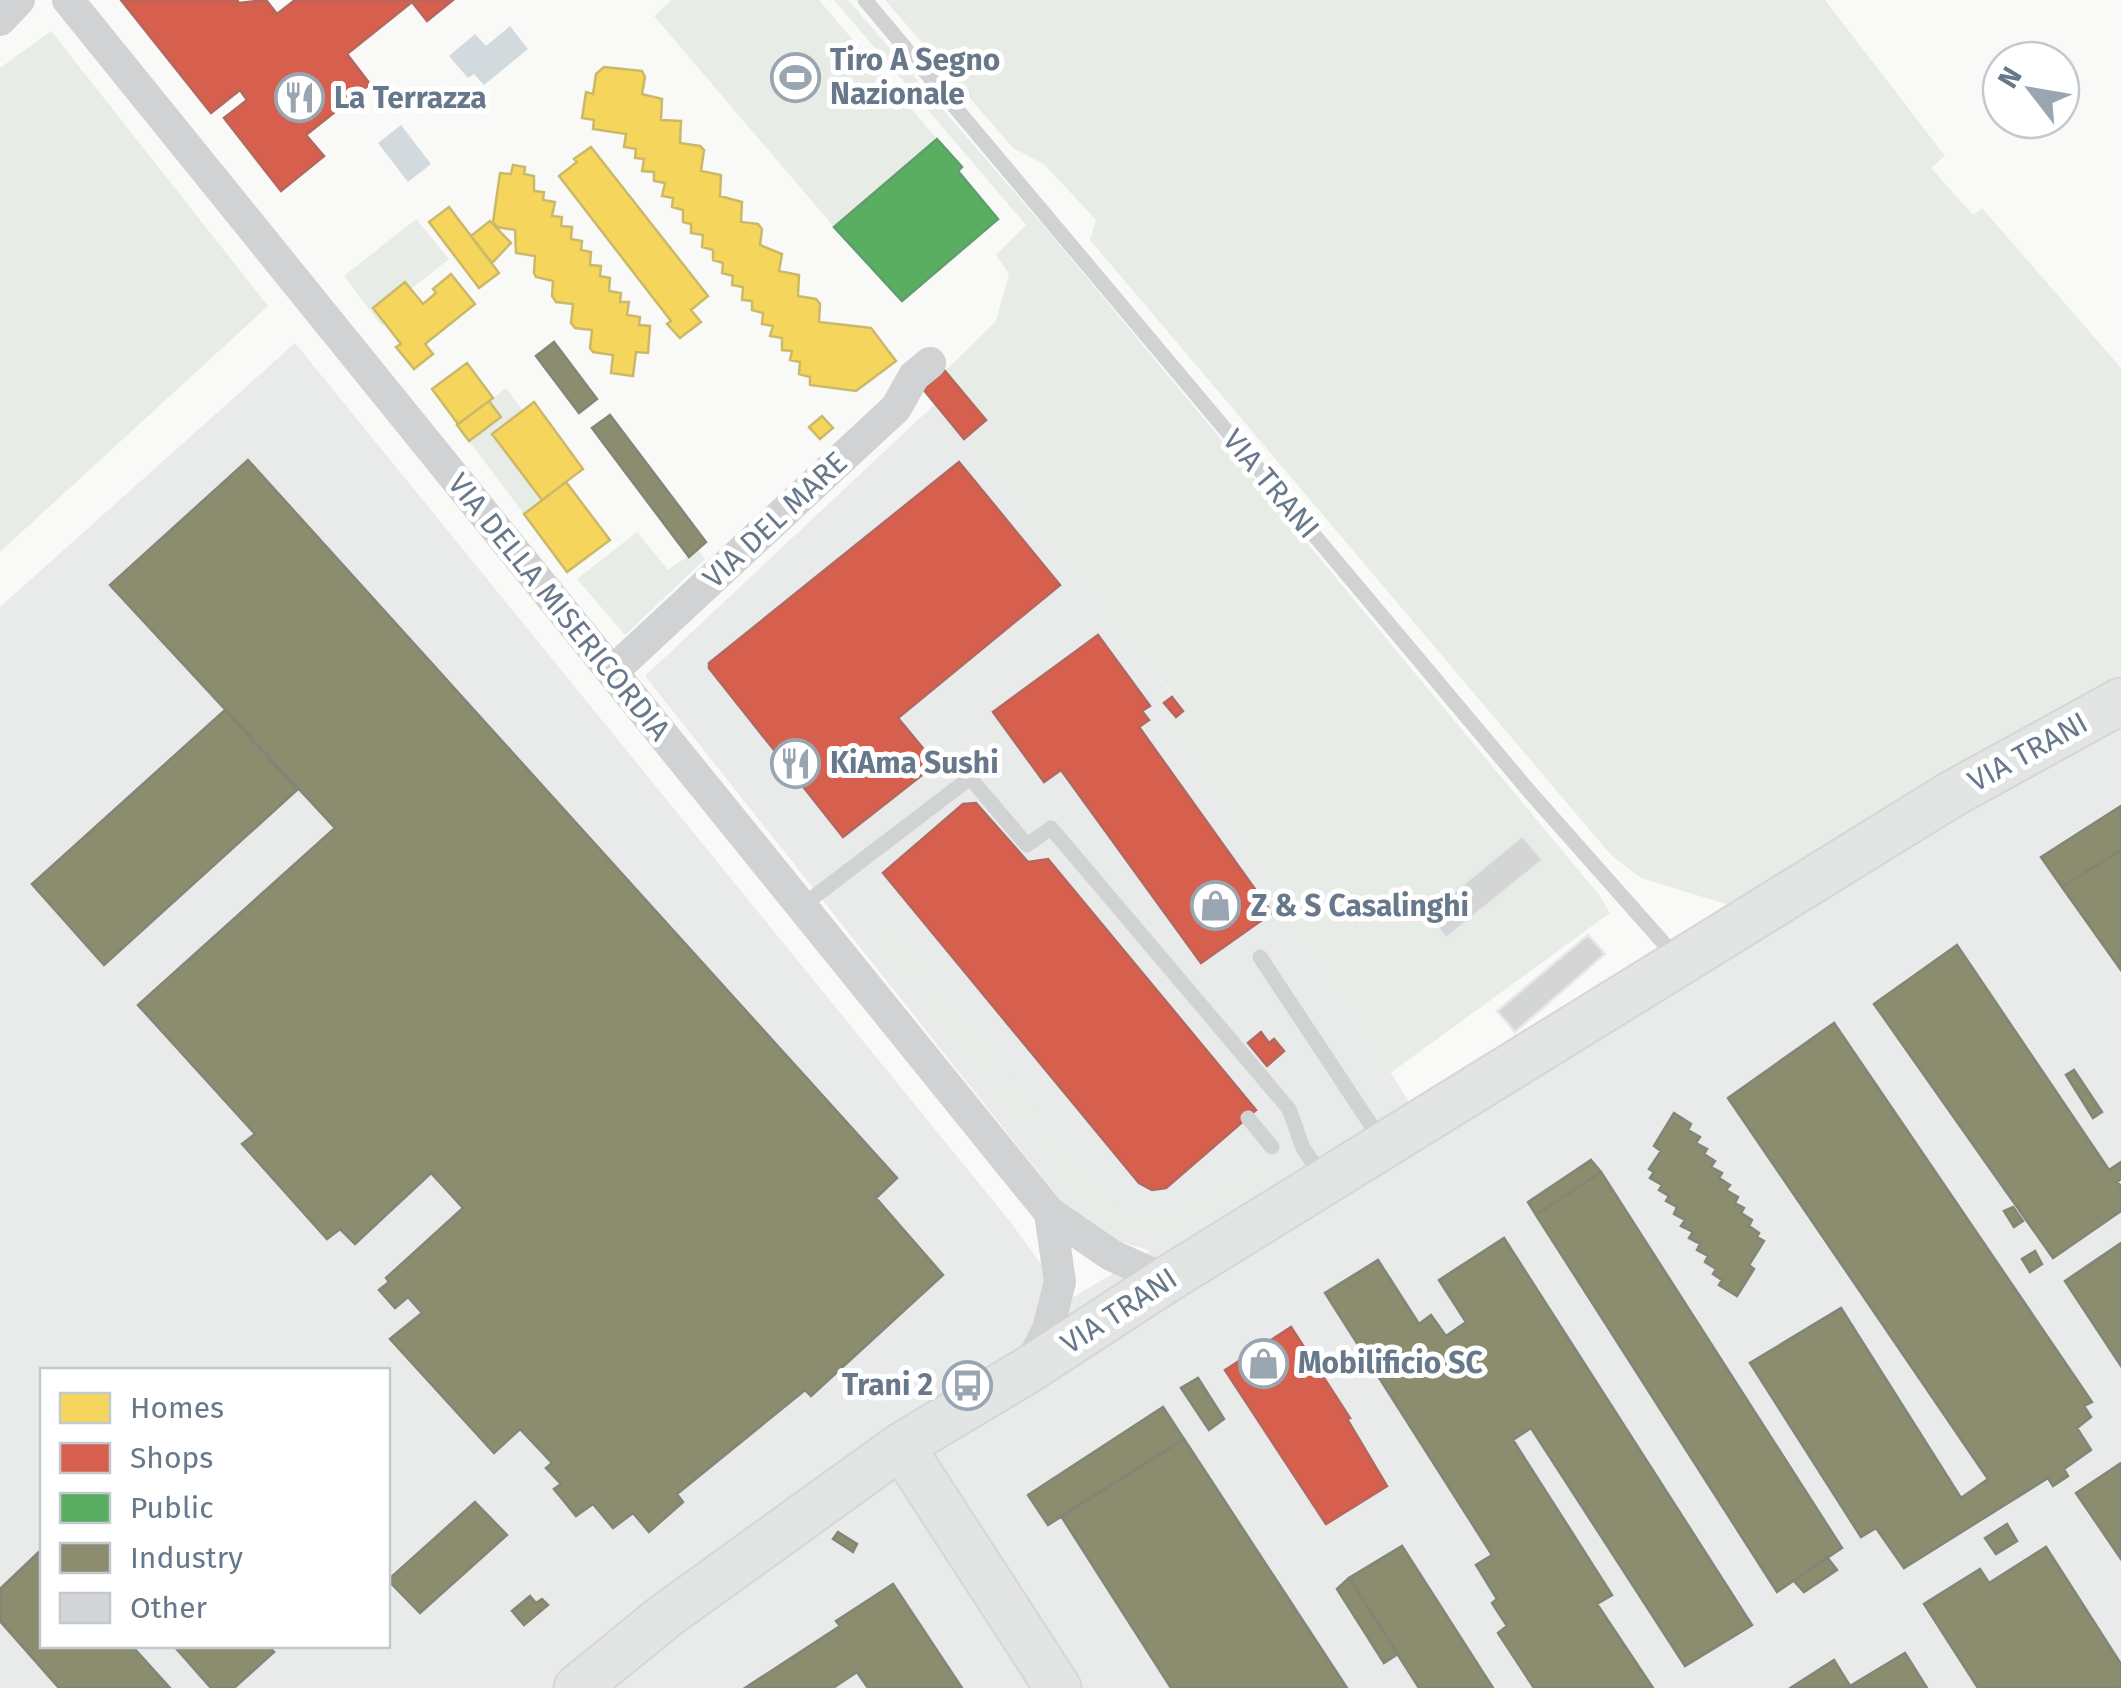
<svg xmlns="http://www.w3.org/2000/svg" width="2121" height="1688" font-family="'Fira Sans',sans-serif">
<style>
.built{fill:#e9eaea;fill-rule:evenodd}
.green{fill:#e8ece6}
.water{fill:#d2dadd}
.homes{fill:#f6d55c;stroke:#cbb96a;stroke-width:2.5}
.shops{fill:#d6604d;stroke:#b4675f;stroke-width:2.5}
.public{fill:#5aae61;stroke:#5e9e6d;stroke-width:2.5}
.industry{fill:#8c8c6e;stroke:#818676;stroke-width:2.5}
.building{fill:#d4d5d6;stroke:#e8e8e8;stroke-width:2.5}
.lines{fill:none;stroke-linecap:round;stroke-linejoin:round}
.secondary-casing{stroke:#d4d6d7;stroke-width:49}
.service{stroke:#d1d2d3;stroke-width:15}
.minor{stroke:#d1d2d3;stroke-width:32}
.secondary{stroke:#e3e4e4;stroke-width:45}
.labels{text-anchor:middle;stroke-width:10;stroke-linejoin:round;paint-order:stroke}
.poi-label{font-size:30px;font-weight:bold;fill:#66788a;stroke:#fff;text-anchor:start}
.street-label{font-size:30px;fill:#66788a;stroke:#fff}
</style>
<rect width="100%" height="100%" fill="#f9f9f8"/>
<path class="built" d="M 295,343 L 1012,1224 L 1067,1301 L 1151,1251 L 1114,1240 L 1073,1216 L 645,676 L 935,404 L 1100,601 L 1185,712 L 1172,723 L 1409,1102 L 2081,693 L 2121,675 L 2121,1688 L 0,1688 L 0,607 ZM 42,1370 L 388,1370 L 388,1646 L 42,1646 Z"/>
<path class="green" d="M 672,0 L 819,0 L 937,139 L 834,227 L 654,16 Z
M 834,0 L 848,0 L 1043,225 L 1600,896 L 1610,913 L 1389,1074 L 1171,722 L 1185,711 L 1100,601 L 964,439 L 986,419 L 945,371 L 996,321 L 1009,274 L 996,255 L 1026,225 Z
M 885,0 L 1825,0 L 1945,156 L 1931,168 L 1973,215 L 1982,208 L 2121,368 L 2121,675 L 2081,693 L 1729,905 L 1641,878 L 1611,855 L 1090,240 L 1096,220 L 1044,164 L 1013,148 Z
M 51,31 L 268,306 L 0,552 L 0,68 Z
M 416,219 L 449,259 L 411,289 L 405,282 L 373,308 L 385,324 L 382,326 L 344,276 Z
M 506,388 L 523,411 L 493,435 L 542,500 L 524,514 L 469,441 L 500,418 L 489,401 Z
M 637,532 L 668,570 L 698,549 L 705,559 L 625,635 L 577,579 Z
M 885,924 L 924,971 L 907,984 L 868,938 Z
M 940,991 L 998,1061 L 981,1075 L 924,1005 Z
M 1012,1077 L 1038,1109 L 1021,1123 L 994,1091 Z
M 1052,1129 C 1098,1187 1131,1253 1212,1195 C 1239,1177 1256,1163 1289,1161 C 1232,1200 1155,1272 1089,1208 C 1069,1189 1052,1163 1034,1141 Z"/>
<path class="water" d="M 510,26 L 528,49 L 484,85 L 474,74 L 468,78 L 449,56 L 475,34 L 486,46 Z
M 401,125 L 431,164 L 408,182 L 378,143 Z"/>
<path class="homes" d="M 604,67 L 642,71 L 645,77 L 642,94 L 662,99 L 661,120 L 681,121 L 680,143 L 700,146 L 704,150 L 701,171 L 721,175 L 720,196 L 742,202 L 741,222 L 758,224 L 762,229 L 760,245 L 782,254 L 779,271 L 799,275 L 798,296 L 816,299 L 820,304 L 819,322 L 871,328 L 896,361 L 856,391 L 810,385 L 810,377 L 799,374 L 800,362 L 790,360 L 792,351 L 782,350 L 782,338 L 770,336 L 773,326 L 762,324 L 763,313 L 752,310 L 752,301 L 742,300 L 743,287 L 732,285 L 733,276 L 722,273 L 723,263 L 713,260 L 713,250 L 702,247 L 703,235 L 691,233 L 691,224 L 683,222 L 683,210 L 672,207 L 673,198 L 662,196 L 665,183 L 654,181 L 654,172 L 642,171 L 644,159 L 635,158 L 636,149 L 624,147 L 626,134 L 593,129 L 594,120 L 582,118 L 586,92 L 593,94 L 596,74 Z
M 591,147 L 708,296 L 691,310 L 701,322 L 680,338 L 667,324 L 671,321 L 559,176 L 577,162 L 574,159 Z
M 513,165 L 525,167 L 524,174 L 534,176 L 534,191 L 544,192 L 543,200 L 555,202 L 552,216 L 562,217 L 561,226 L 572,227 L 571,239 L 582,241 L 581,250 L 591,252 L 590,265 L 601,266 L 600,276 L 610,278 L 609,291 L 621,293 L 620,302 L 629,302 L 627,315 L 640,317 L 639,325 L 650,326 L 648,353 L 636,352 L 633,376 L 611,373 L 613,355 L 593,352 L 590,348 L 592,330 L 575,328 L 571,323 L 573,304 L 556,302 L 552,296 L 553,281 L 536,277 L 534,273 L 535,256 L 516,253 L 515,230 L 497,227 L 493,222 L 500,173 L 511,174 Z
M 449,207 L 499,273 L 479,288 L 429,222 Z
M 490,221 L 511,243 L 492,263 L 471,236 Z
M 451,274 L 475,304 L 425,344 L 433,354 L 414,369 L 396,347 L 401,344 L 373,308 L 405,282 L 423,304 L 436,293 L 433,289 Z
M 467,363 L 493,398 L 458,424 L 432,389 Z
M 489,401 L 501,417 L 469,441 L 457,425 Z
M 534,402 L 583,469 L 542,500 L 492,434 Z
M 822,416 L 833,428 L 820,439 L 809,427 Z
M 566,482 L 610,540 L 567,572 L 524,514 Z"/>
<path class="shops" d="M 121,0 L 237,0 L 239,3 L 266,0 L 277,14 L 295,0 L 453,0 L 427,21 L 412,2 L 347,54 L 370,84 L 306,135 L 324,156 L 281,191 L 224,118 L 247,100 L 240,90 L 211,113 Z
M 945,371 L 986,420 L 964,439 L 923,389 Z
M 959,462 L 1060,585 L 898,718 L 936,764 L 843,837 L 709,668 L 709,663 Z
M 1098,635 L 1150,706 L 1142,711 L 1149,720 L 1139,727 L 1272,913 L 1201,963 L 1061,770 L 1044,782 L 993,712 Z
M 1172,697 L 1183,711 L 1176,717 L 1164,703 Z
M 976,803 L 1028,862 L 1048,859 L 1256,1110 L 1166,1188 L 1152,1190 L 1139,1183 L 883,873 L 963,804 Z
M 1261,1032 L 1269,1043 L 1274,1039 L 1284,1051 L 1267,1066 L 1248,1043 Z
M 1291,1327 L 1350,1418 L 1347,1419 L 1387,1486 L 1326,1524 L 1225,1370 Z"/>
<path class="public" d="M 937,139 L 962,167 L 958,171 L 998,219 L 902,301 L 834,227 Z"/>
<path class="industry" d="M 554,342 L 597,399 L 579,413 L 536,356 Z
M 610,415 L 706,542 L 689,557 L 592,428 Z
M 248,460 L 897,1178 L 876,1198 L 943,1275 L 811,1396 L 805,1390 L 677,1494 L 683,1502 L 649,1532 L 633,1513 L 613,1528 L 593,1504 L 576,1516 L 554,1489 L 561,1484 L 546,1468 L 552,1463 L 520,1429 L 494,1453 L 390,1339 L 422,1313 L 408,1297 L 395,1308 L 379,1290 L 389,1282 L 386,1278 L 463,1208 L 431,1173 L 355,1244 L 340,1229 L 327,1239 L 242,1144 L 255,1134 L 138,1005 L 335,828 L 110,585 Z
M 225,710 L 297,790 L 104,965 L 32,884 Z
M 2121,806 L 2121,850 L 2062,887 L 2041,857 Z
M 2121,850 L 2121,970 L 2062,887 Z
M 1957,945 L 2109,1170 L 2121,1162 L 2121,1179 L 2117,1182 L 2121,1186 L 2121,1211 L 2053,1258 L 1874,1004 Z
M 1834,1023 L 2092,1402 L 2084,1406 L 2091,1417 L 2077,1428 L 2091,1450 L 2064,1469 L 2068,1476 L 2053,1486 L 2048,1478 L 1904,1568 L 1876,1528 L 1861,1537 L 1750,1363 L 1841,1308 L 1961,1498 L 1988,1479 L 1728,1098 Z
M 2074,1070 L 2102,1112 L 2093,1118 L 2066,1075 Z
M 1674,1113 L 1691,1124 L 1688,1130 L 1700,1137 L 1696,1143 L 1707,1149 L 1704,1154 L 1715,1161 L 1711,1167 L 1722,1173 L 1719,1178 L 1730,1185 L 1726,1190 L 1738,1197 L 1735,1203 L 1744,1208 L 1741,1213 L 1752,1220 L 1749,1226 L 1759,1233 L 1757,1237 L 1764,1241 L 1749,1265 L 1754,1269 L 1737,1296 L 1719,1285 L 1722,1280 L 1713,1274 L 1716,1269 L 1705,1262 L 1708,1256 L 1697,1250 L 1700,1244 L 1689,1238 L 1693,1232 L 1681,1226 L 1685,1220 L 1674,1214 L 1677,1207 L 1666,1201 L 1669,1196 L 1659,1190 L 1662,1185 L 1650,1178 L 1654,1172 L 1649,1169 L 1661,1151 L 1654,1146 Z
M 1591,1160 L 1601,1172 L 1536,1215 L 1528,1202 Z
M 1601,1172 L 1842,1548 L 1777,1592 L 1536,1215 Z
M 2013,1207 L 2023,1221 L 2014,1227 L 2004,1211 Z
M 1504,1238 L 1752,1625 L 1685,1666 L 1531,1428 L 1513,1440 L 1612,1595 L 1597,1604 L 1653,1688 L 1534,1688 L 1498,1633 L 1507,1626 L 1492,1603 L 1497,1599 L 1476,1565 L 1492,1555 L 1325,1293 L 1378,1260 L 1419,1324 L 1431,1315 L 1446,1336 L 1466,1322 L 1439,1280 Z
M 2121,1243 L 2121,1366 L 2065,1281 Z
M 2035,1251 L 2042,1264 L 2030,1272 L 2022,1259 Z
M 1198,1378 L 1224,1419 L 1209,1430 L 1181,1388 Z
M 1163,1407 L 1184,1439 L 1048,1525 L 1028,1495 Z
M 1184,1439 L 1347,1688 L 1171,1688 L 1061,1516 Z
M 2121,1463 L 2121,1559 L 2076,1493 Z
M 475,1502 L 507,1535 L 420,1613 L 388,1580 Z
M 2007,1524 L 2017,1541 L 1996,1554 L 1985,1538 Z
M 838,1532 L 857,1544 L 853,1552 L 833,1539 Z
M 1402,1546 L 1493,1688 L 1419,1688 L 1349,1578 Z
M 2046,1547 L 2121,1664 L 2121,1688 L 1978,1688 L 1924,1604 L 1980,1569 L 1989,1583 Z
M 42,1549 L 42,1646 L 132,1646 L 170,1688 L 59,1688 L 0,1621 L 0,1589 Z
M 1827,1557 L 1837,1570 L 1804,1592 L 1794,1581 Z
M 1349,1578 L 1398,1654 L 1384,1663 L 1337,1589 Z
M 893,1584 L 962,1688 L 868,1688 L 857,1672 L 833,1688 L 745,1688 L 840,1626 L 836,1621 Z
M 530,1596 L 536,1603 L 542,1599 L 548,1605 L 524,1625 L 512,1611 Z
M 174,1646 L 268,1646 L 274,1652 L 234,1688 L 211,1688 Z
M 1905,1653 L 1927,1688 L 1792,1687 L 1834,1660 L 1850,1686 Z"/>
<path class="building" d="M 1522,836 L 1543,860 L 1446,938 L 1427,914 Z
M 1588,935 L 1605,954 L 1515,1032 L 1497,1011 Z"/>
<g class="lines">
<defs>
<path id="secondary" d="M 901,1446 L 1058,1688
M 577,1688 L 664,1617 L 901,1446 L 1028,1370 L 1166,1280 L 1952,794 L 2121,701"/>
</defs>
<use href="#secondary" class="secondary-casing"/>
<path class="service" d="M 865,0 L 1529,791 L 1676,957
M 802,906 L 970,778 L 1027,845 L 1051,828 L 1289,1109 L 1303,1148 L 1324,1179
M 1260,957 L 1383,1143
M 1248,1118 L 1272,1147"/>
<path class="minor" d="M 68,0 L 1050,1213 L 1111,1255 L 1166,1280
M 0,20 L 19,0
M 612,672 L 896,408 L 914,376 L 930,363
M 1029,1367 L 1048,1329 L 1060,1282 L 1050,1213"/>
<use href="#secondary" class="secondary"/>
</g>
<defs>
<symbol id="stadium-ring" viewBox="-11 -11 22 22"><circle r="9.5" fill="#fff" stroke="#99a5b0" stroke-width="1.5"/><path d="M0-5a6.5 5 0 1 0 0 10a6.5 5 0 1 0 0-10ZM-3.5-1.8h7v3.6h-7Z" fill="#99a5b0"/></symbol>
<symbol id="restaurant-ring" viewBox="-11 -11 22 22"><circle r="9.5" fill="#fff" stroke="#99a5b0" stroke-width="1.5"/><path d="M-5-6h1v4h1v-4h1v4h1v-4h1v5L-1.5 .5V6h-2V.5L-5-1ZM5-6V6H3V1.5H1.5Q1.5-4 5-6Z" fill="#99a5b0"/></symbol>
<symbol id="shop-ring" viewBox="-11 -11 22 22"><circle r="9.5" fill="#fff" stroke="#99a5b0" stroke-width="1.5"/><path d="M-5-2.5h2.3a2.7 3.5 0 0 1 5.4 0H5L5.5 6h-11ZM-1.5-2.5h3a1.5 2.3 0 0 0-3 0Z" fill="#99a5b0"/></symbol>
<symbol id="bus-ring" viewBox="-11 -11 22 22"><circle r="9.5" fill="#fff" stroke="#99a5b0" stroke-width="1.5"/><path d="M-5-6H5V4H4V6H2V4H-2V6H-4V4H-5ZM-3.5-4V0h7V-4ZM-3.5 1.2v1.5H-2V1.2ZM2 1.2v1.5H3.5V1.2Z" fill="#99a5b0"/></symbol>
</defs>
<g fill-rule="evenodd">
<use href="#stadium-ring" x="768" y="50" width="55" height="55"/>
<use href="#restaurant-ring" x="272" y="70" width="55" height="55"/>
<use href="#restaurant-ring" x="768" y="736" width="55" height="55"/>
<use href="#shop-ring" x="1188" y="878" width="55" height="55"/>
<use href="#shop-ring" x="1236" y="1336" width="55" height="55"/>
<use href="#bus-ring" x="940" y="1358" width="55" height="55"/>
</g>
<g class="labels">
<g class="poi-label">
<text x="830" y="70">Tiro A Segno<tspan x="830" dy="34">Nazionale</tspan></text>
<text x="334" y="108">La Terrazza</text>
<text x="830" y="773">KiAma Sushi</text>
<text x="1251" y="916">Z &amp; S Casalinghi</text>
<text x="1298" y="1373">Mobilificio SC</text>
<text x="933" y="1395" text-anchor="end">Trani 2</text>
</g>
<g class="street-label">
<text transform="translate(1271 484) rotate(50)" y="10">VIA TRANI</text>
<text transform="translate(775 520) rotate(-43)" y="10">VIA DEL MARE</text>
<text transform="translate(559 607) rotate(51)" y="10">VIA DELLA MISERICORDIA</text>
<text transform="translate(2028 752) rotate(-29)" y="10">VIA TRANI</text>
<text transform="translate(1119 1311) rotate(-33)" y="10">VIA TRANI</text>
</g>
</g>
<rect x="40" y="1368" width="350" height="280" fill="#ffffff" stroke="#c2c9d0" stroke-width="2.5"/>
<rect x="60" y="1393" width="50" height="30" fill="#f6d55c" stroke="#c2c9d0" stroke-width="2.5"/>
<text x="130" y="1418" font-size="30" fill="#66788a">Homes</text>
<rect x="60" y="1443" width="50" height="30" fill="#d6604d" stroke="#c2c9d0" stroke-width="2.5"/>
<text x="130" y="1468" font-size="30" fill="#66788a">Shops</text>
<rect x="60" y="1493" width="50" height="30" fill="#5aae61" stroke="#c2c9d0" stroke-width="2.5"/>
<text x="130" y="1518" font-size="30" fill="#66788a">Public</text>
<rect x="60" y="1543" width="50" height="30" fill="#8c8c6e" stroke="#c2c9d0" stroke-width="2.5"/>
<text x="130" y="1568" font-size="30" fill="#66788a">Industry</text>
<rect x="60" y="1593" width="50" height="30" fill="#d4d5d6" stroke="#c2c9d0" stroke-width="2.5"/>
<text x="130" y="1618" font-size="30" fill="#66788a">Other</text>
<g transform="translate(2031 90) rotate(301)"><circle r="48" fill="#ffffff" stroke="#c2c9d0" stroke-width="2.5"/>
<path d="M0-8L18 38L0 25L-18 38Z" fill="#99a5b0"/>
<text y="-15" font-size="28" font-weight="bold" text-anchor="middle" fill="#66788a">N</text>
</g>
</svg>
